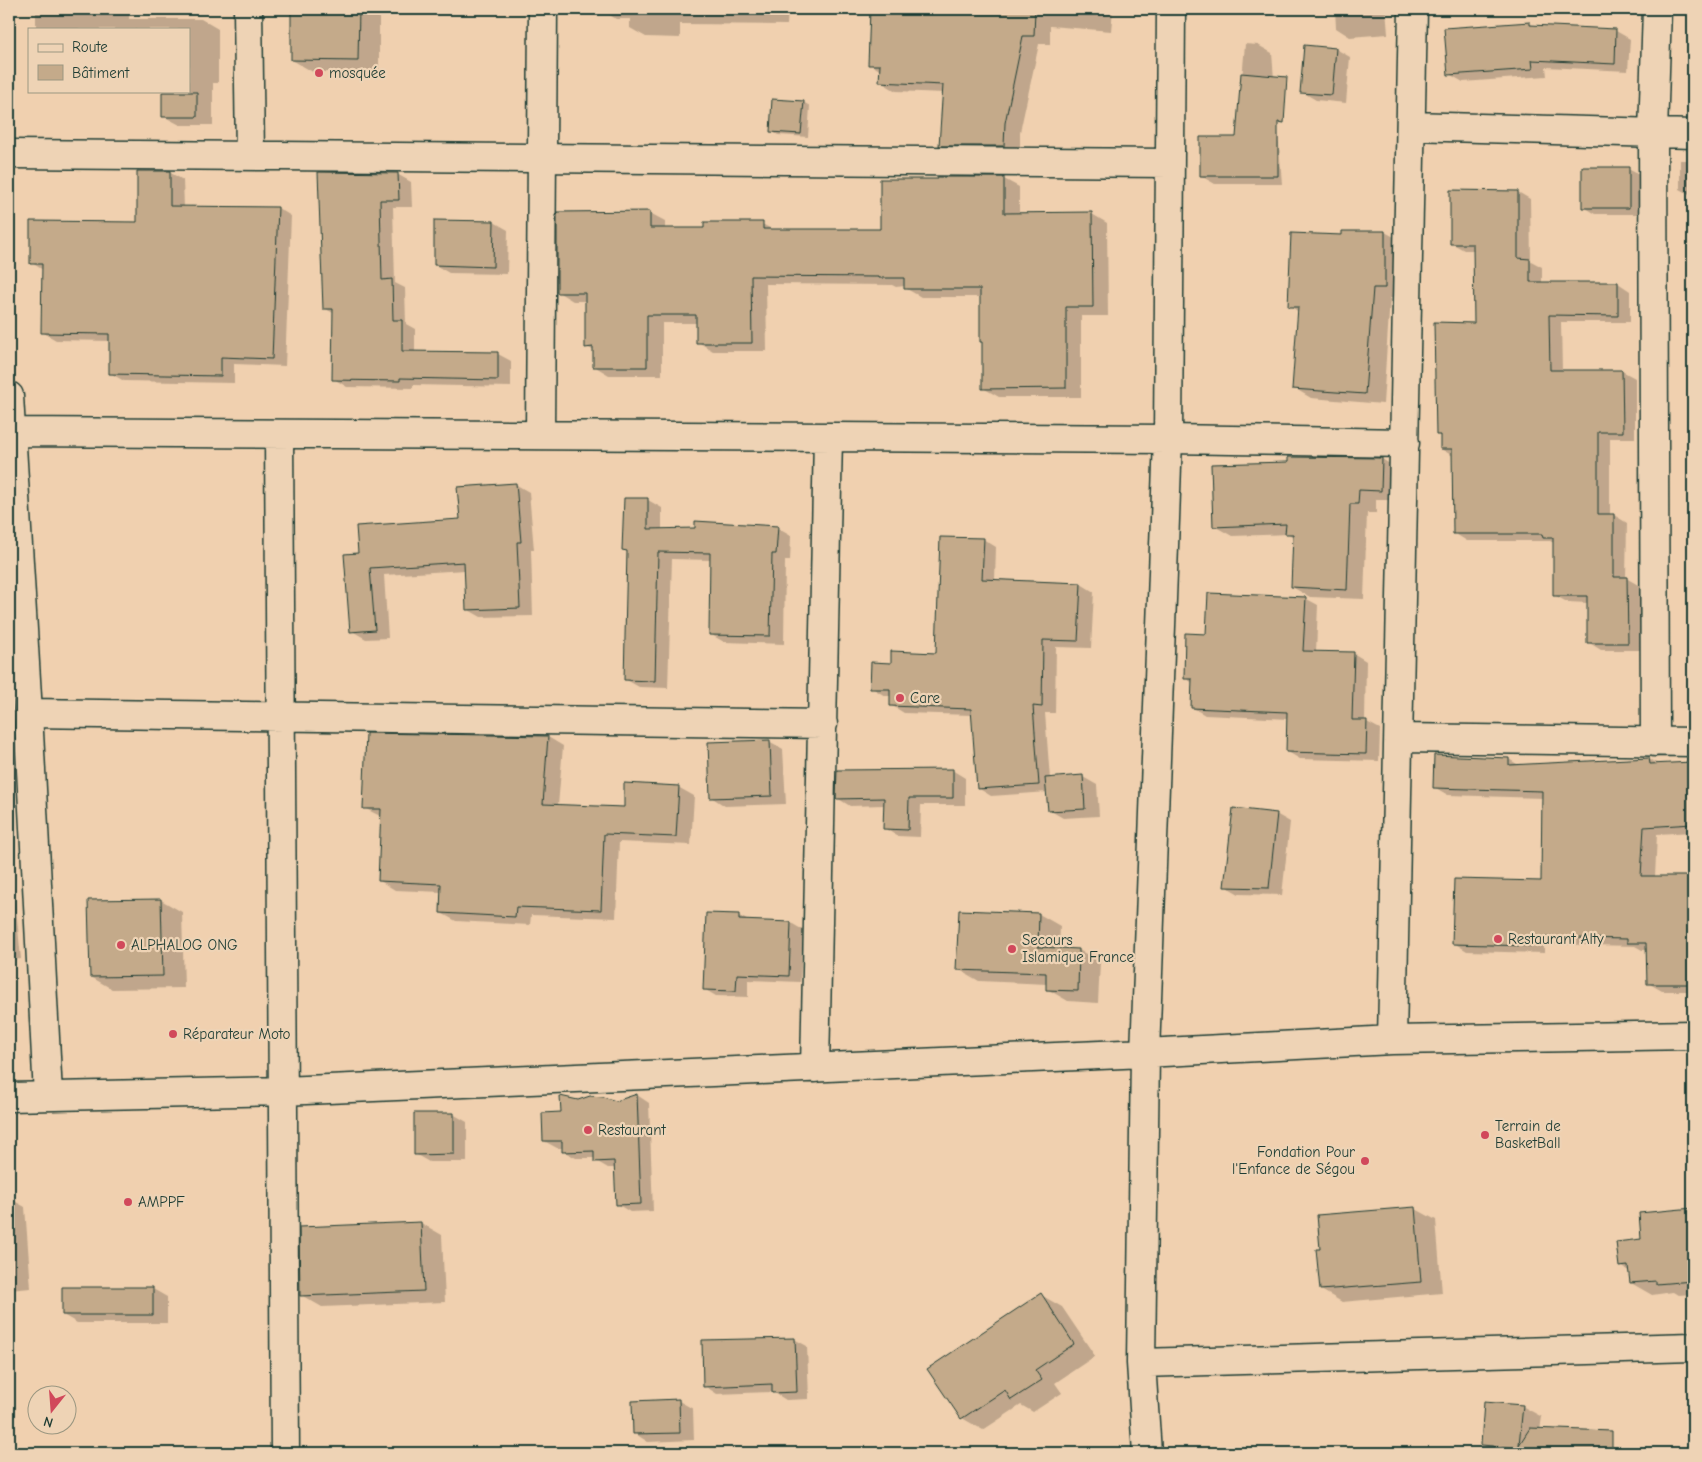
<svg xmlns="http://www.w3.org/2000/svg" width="1702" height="1462" font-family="'Comic Neue',sans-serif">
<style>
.shadow{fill:#0003}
.building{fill:#c4aa8a;stroke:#1f3d34}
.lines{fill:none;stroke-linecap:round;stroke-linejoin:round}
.street-casing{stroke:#1f3d34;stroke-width:31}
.street{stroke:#eed3b5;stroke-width:28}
.poi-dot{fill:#d1495b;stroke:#eed3b5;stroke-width:2}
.labels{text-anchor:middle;stroke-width:4.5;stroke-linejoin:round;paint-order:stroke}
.poi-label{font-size:15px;fill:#1f3d34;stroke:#eed3b5;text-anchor:start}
</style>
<rect width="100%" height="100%" fill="#f0d0af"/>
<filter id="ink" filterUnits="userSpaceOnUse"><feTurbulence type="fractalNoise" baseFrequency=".02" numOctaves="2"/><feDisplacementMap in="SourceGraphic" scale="10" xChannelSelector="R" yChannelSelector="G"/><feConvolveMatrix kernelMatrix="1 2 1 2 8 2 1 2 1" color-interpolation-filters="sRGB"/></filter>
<g filter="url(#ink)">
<path class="shadow" d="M 36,9 L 129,9 L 129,19 L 201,19 L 218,29 L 218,83 L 213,83 L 213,125 L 180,125 L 163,116 L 163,91 L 189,91 L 189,29 L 36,29 Z
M 292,9 L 379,9 L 379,72 L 313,72 L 292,60 Z
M 591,9 L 788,9 L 787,25 L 680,24 L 680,38 L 646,37 L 630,28 L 630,19 L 616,19 L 602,10 Z
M 872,9 L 1113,9 L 1111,31 L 1050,26 L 1050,44 L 1039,44 L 1020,132 L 1020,154 L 956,154 L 940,145 L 944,93 L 896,91 L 881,82 L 881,71 L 870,64 Z
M 1221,9 L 1269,9 L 1269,11 L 1229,14 Z
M 1335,9 L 1386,9 L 1388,34 L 1350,37 L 1336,28 Z
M 1529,23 L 1535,27 L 1616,31 L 1630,39 L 1628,71 L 1546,67 L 1547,76 L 1463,82 L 1449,74 Z
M 1245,44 L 1258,45 L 1272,53 L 1282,184 L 1215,184 L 1201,176 L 1237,138 Z
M 1336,49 L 1350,57 L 1346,103 L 1316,100 L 1302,92 Z
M 803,102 L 810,106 L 808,137 L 778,135 L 771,131 Z
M 1680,160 L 1693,160 L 1693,196 L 1680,189 Z
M 1628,169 L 1640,175 L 1640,214 L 1595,214 L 1583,207 Z
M 169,172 L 183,180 L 184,207 L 278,208 L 291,216 L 285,366 L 234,364 L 234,383 L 124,381 L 110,373 L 110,341 L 56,340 L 42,332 L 43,270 L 32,263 L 138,223 Z
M 320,173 L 397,174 L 411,182 L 412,207 L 393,207 L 395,283 L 405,288 L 406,324 L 415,329 L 415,352 L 498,354 L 511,361 L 511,387 L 413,385 L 413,388 L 347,387 L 334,379 L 335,314 L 324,308 Z
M 1004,179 L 1019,187 L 1019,214 L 1092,214 L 1107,223 L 1108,316 L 1081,316 L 1081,397 L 999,397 L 983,388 L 983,343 L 981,341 L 981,297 L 921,297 L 905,288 L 905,286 L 896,287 L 892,285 L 766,284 L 767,351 L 713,351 L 698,342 L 698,323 L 662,323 L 662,375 L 609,375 L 594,366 L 594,351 L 587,347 L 586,301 L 573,301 L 558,292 L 558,213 L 650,213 L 665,221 L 665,229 L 705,229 L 762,224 L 774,230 L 881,230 Z
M 1518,192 L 1530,199 L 1531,261 L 1542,267 L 1542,283 L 1618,283 L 1630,291 L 1630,322 L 1561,322 L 1562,371 L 1622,371 L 1635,378 L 1635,438 L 1610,438 L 1610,515 L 1614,515 L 1627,523 L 1626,578 L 1640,586 L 1640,650 L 1601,650 L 1588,642 L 1588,603 L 1567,602 L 1554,595 L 1554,543 L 1550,541 L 1467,541 L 1454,533 L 1453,456 L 1441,449 L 1441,437 L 1437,434 L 1475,324 L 1474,250 L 1464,250 L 1451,243 Z
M 436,221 L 494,222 L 508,230 L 507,274 L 449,273 L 435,265 Z
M 1385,232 L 1403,242 L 1403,298 L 1390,298 L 1383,404 L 1311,398 L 1294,388 L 1299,312 L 1290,306 L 1344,237 Z
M 1382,459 L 1399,470 L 1398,500 L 1376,500 L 1376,513 L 1367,513 L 1364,599 L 1310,597 L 1292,587 L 1294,538 L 1289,534 L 1232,536 L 1214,526 Z
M 515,484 L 529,492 L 534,550 L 531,550 L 533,616 L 481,617 L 467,609 L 465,570 L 384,575 L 388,638 L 366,639 L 352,631 L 359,554 L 461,521 Z
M 648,500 L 662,508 L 662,530 L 777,528 L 791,536 L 790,561 L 785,561 L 784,644 L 724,642 L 710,634 L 711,560 L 672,559 L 668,688 L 639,687 L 625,679 L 628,552 L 624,550 Z
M 983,539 L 996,547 L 995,580 L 1081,584 L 1094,592 L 1091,648 L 1056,647 L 1055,713 L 1045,713 L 1050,779 L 1083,777 L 1097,785 L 1099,816 L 1063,818 L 1049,810 L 1048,792 L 991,796 L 978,788 L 972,715 L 904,713 L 891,705 L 891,696 L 885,696 L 872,688 L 892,665 L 937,654 Z
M 1305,598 L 1318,605 L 1316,652 L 1353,653 L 1366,661 L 1365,721 L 1380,729 L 1379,761 L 1300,759 L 1288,752 L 1288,719 L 1205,715 L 1193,708 L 1193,683 L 1185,678 L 1208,635 Z
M 1687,675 L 1693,675 L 1693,712 L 1688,709 Z
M 367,735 L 548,737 L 563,746 L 558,806 L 625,809 L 678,787 L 694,796 L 691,845 L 619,842 L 616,918 L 531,915 L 530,925 L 456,921 L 441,913 L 442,892 L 395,890 L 380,881 L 382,817 L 364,808 Z
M 769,741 L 783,749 L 786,804 L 725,806 L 711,797 Z
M 1509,759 L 1520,766 L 1649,759 L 1660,765 L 1693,763 L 1693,832 L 1657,834 L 1655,877 L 1693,877 L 1693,991 L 1662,991 L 1648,983 L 1648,950 L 1642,950 L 1635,946 L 1544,944 L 1544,953 L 1467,951 L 1454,943 L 1543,882 L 1543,798 L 1448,795 L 1434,787 Z
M 952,770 L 965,778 L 965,805 L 921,805 L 920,837 L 897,836 L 884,828 L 885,805 L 850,806 L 837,798 Z
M 1276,814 L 1290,822 L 1282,895 L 1239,894 L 1225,886 Z
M 9,884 L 14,887 L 21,959 L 9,960 Z
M 161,900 L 182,912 L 184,988 L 112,989 L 91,977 Z
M 1039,914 L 1060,926 L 1059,949 L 1079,950 L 1100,962 L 1098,1003 L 1068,1001 L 1047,989 L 1047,984 L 979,981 L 958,969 Z
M 739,916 L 749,921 L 791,923 L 803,930 L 800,982 L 748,980 L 748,997 L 716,996 L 704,989 Z
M 637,1095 L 649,1103 L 653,1211 L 630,1212 L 617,1204 L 616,1168 L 608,1168 L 596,1161 L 596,1158 L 576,1158 L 563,1151 L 563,1148 L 557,1148 L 544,1141 L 562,1114 L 578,1101 L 616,1102 Z
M 453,1114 L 467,1122 L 467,1162 L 429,1162 L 415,1154 Z
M 9,1198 L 25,1207 L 31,1288 L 9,1290 Z
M 1414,1208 L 1436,1220 L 1442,1293 L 1342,1302 L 1321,1290 Z
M 1693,1209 L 1693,1294 L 1678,1295 L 1673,1292 L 1652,1295 L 1631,1283 L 1630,1272 L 1621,1266 L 1643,1240 L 1640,1214 Z
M 421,1223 L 442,1235 L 445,1302 L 322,1307 L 301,1295 L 301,1228 Z
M 153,1289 L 167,1297 L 167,1323 L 77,1323 L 63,1315 Z
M 1041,1295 L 1062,1307 L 1095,1356 L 1055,1383 L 1062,1393 L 1033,1412 L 1021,1405 L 983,1430 L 962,1418 Z
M 794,1339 L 807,1346 L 809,1399 L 786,1400 L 773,1392 L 717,1394 L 705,1386 Z
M 679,1401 L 693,1409 L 694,1440 L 648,1442 L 634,1433 Z
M 1522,1406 L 1542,1417 L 1540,1430 L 1603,1442 L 1608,1453 L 1497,1453 L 1482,1445 Z"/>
<path class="building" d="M 291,9 L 359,9 L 358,61 L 291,60 Z
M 870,9 L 1035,9 L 1034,36 L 1023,36 L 1005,123 L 1004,146 L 939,146 L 943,85 L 879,82 L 880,65 L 868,65 Z
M 1530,22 L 1530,25 L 1616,29 L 1615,64 L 1532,60 L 1533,69 L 1448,75 L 1444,28 Z
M 1304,45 L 1336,48 L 1332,95 L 1300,93 Z
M 1241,73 L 1287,77 L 1284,123 L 1278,122 L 1278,176 L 1200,176 L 1200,137 L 1236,137 Z
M 162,92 L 197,92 L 197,117 L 162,117 Z
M 772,99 L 804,101 L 801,134 L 770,132 Z
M 1582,167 L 1629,167 L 1629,208 L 1582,208 Z
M 137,171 L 170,171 L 170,206 L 278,207 L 272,359 L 221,357 L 221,376 L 109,374 L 109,334 L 41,333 L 42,264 L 30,264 L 30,221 L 137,222 Z
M 318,172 L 398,173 L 399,200 L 380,200 L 382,280 L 392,279 L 393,320 L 402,320 L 402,351 L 498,352 L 498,380 L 400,378 L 400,381 L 332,380 L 333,309 L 323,309 Z
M 937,177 L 1004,177 L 1004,213 L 1092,212 L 1093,307 L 1066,307 L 1066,388 L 982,389 L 982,342 L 980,342 L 980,289 L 904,289 L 904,278 L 879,278 L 879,277 L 751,276 L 752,343 L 696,343 L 696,315 L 647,315 L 647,367 L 593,367 L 593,347 L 585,348 L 585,293 L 557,293 L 557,212 L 650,211 L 650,228 L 704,228 L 704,222 L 763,222 L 763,229 L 880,229 L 880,179 L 937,179 Z
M 1450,190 L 1518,191 L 1518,258 L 1530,259 L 1530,282 L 1618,282 L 1618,316 L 1549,315 L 1550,370 L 1622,370 L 1623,432 L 1598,432 L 1598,514 L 1614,514 L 1614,577 L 1627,577 L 1628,643 L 1587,643 L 1587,596 L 1553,596 L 1553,538 L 1543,538 L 1542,534 L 1453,534 L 1452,449 L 1440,449 L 1440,435 L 1436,435 L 1434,322 L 1474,323 L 1473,244 L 1450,244 Z
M 434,220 L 494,221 L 493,267 L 434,265 Z
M 1342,231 L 1385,231 L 1385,288 L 1373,288 L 1365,394 L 1292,389 L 1298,307 L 1288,307 L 1291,233 L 1342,235 Z
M 1288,457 L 1382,458 L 1381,491 L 1359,490 L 1358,504 L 1350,504 L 1347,590 L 1291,587 L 1293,534 L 1285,534 L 1286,524 L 1213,527 L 1211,464 L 1288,462 Z
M 516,483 L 521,542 L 517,542 L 520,608 L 466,610 L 464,562 L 370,568 L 375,630 L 350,632 L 344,554 L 358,553 L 356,526 L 460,519 L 457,487 Z
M 624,498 L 648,498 L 648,529 L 695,528 L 695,521 L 778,526 L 776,554 L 772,554 L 770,636 L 709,635 L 710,553 L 658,552 L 655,681 L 624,680 L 627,551 L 622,550 Z
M 940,537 L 984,538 L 982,579 L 1081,583 L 1078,641 L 1043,640 L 1042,707 L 1033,706 L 1039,785 L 977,789 L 971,709 L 890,706 L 890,689 L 870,689 L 871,662 L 891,663 L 891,651 L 936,653 Z
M 1208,593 L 1306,597 L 1303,651 L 1354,652 L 1352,720 L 1367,720 L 1366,754 L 1286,752 L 1287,712 L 1191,708 L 1192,679 L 1184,679 L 1185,633 L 1206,634 Z
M 366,733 L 548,736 L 543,804 L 624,807 L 624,783 L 679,786 L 676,837 L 604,834 L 601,910 L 516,907 L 515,917 L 440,913 L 441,884 L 378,881 L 381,809 L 363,809 Z
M 770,740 L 772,796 L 710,798 L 708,742 Z
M 1434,755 L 1509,758 L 1509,765 L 1649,758 L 1650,764 L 1693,762 L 1693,824 L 1644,827 L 1641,876 L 1693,876 L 1693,984 L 1647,984 L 1646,943 L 1627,943 L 1627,939 L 1531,937 L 1531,946 L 1452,944 L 1454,879 L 1541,881 L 1542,791 L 1433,788 Z
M 953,769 L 953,798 L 909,798 L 908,830 L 883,829 L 884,798 L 836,799 L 837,770 Z
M 1083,775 L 1085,809 L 1048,811 L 1045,778 Z
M 1233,808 L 1277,813 L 1269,888 L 1224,887 Z
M 161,899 L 163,976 L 90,977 L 88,900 Z
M 959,910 L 1039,913 L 1038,947 L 1079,949 L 1078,991 L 1046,990 L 1046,973 L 956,970 Z
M 706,913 L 739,914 L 739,920 L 791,922 L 789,976 L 737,974 L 736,991 L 703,990 Z
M 637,1094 L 641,1204 L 616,1205 L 614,1161 L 594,1162 L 594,1151 L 562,1152 L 562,1141 L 543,1141 L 542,1113 L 561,1112 L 560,1096 L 578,1100 L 590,1096 L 603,1097 L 616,1101 Z
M 414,1113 L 454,1113 L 454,1154 L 414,1155 Z
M 1415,1207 L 1421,1282 L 1320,1290 L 1316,1249 L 1320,1249 L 1317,1215 Z
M 1693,1208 L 1693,1281 L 1656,1284 L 1656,1281 L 1630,1283 L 1628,1266 L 1619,1267 L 1616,1242 L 1641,1239 L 1639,1213 Z
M 421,1222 L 424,1291 L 300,1296 L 299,1227 Z
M 62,1287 L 153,1287 L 153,1315 L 62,1315 Z
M 1041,1293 L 1074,1344 L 1035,1370 L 1042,1380 L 1011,1400 L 1005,1390 L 961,1419 L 927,1369 Z
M 795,1338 L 797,1392 L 772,1393 L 772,1384 L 703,1387 L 702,1340 Z
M 679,1399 L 680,1433 L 633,1434 L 632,1401 Z
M 1484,1402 L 1523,1405 L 1519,1445 L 1530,1428 L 1612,1431 L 1612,1453 L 1514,1453 L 1517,1448 L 1481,1445 Z"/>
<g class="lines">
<defs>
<path id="street" d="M 248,9 L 250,156
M 1411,126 L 1693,134
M 9,154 L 1169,163
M 9,396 L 28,713 L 48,1095
M 11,432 L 1168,439 L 1405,443
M 279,434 L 285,1453
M 540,435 L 543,9
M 28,713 L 823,724
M 1399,738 L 1693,742
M 1655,742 L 1653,133 L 1657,9
M 1392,1040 L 1413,9
M 815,1068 L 828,437
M 9,1097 L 283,1091 L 1145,1053 L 1392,1040 L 1693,1035
M 1141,1363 L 1693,1347
M 1147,1453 L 1141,1363 L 1145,1053 L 1168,439 L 1171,9"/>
</defs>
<use href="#street" class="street-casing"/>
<use href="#street" class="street"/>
</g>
</g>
<g class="poi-dot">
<circle cx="319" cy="73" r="5"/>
<circle cx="900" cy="698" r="5"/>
<circle cx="1498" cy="939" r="5"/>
<circle cx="121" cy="945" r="5"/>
<circle cx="1012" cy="949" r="5"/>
<circle cx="173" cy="1034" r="5"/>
<circle cx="588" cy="1130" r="5"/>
<circle cx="1485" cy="1135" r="5"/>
<circle cx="1365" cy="1161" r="5"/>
<circle cx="128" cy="1202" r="5"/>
</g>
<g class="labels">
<g class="poi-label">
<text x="329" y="78">mosquée</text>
<text x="910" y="703">Care</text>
<text x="1508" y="944">Restaurant Alty</text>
<text x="1022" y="945">Secours<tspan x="1022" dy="17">Islamique France</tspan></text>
<text x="131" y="950">ALPHALOG ONG</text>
<text x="183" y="1039">Réparateur Moto</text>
<text x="1495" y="1131">Terrain de<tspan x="1495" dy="17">BasketBall</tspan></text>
<text x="598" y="1135">Restaurant</text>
<text x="1355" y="1157" text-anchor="end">Fondation Pour<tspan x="1355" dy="17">l'Enfance de Ségou</tspan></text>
<text x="138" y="1207">AMPPF</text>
</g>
</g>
<rect width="1702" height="1462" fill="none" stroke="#eed3b5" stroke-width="30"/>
<rect x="15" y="15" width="1672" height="1432" fill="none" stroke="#1f3d34" stroke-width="2" filter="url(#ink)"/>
<rect x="28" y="28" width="162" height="65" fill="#eed3b5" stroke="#9b9781"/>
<rect x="38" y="44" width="25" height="8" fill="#eed3b5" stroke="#9b9781"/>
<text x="72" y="52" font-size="15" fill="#1f3d34">Route</text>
<rect x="38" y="65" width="25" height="15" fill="#c4aa8a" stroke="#9b9781"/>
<text x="72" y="78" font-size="15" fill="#1f3d34">Bâtiment</text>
<g transform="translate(52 1410) rotate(197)"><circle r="24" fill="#eed3b5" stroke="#9b9781"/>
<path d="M0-4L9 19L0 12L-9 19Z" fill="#d1495b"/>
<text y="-8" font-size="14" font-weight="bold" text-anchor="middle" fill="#1f3d34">N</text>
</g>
</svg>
